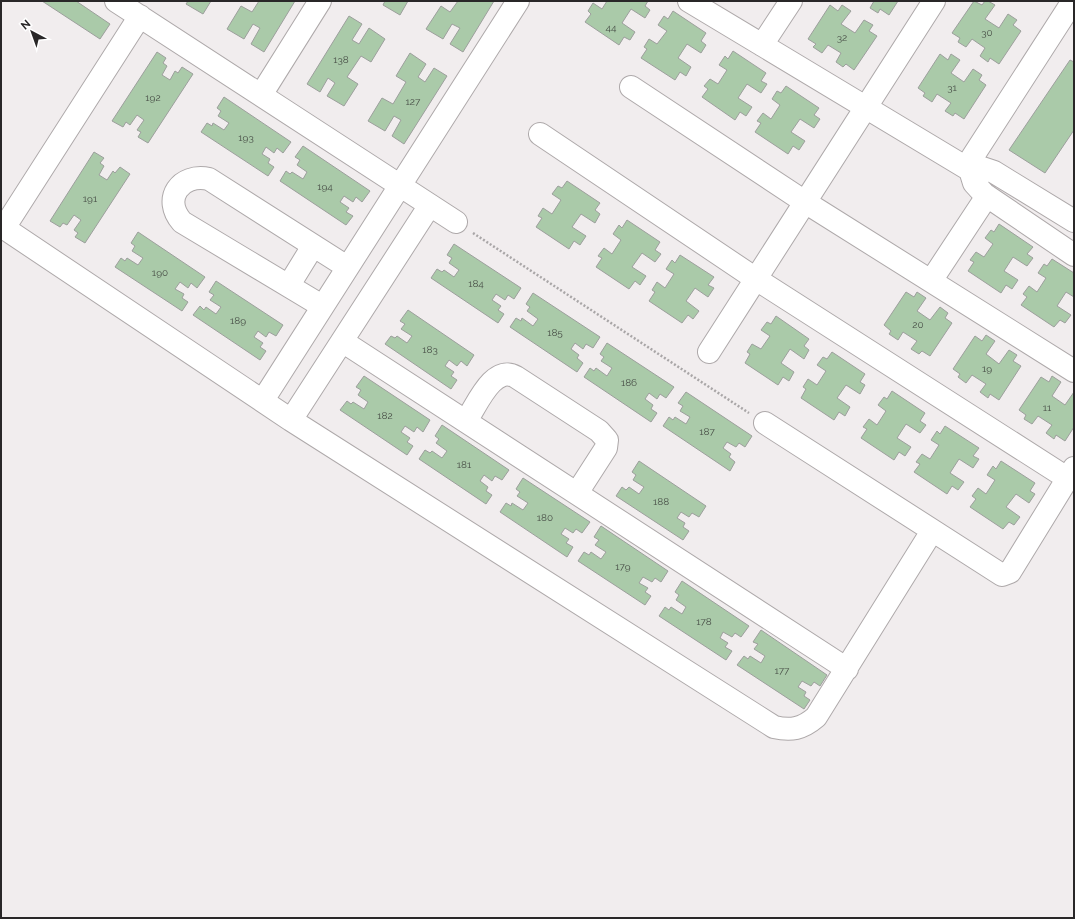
<svg xmlns="http://www.w3.org/2000/svg" width="1075" height="919" font-family="Raleway,sans-serif">
<style>
.building{fill:#aacaa9;stroke:#9c9f9c}
.lines{fill:none;stroke-linecap:round;stroke-linejoin:round}
.minor-casing{stroke:#aea9aa;stroke-width:24}
.path{stroke:#a9a6a7;stroke-width:2.5;stroke-dasharray:2 2;stroke-linecap:butt}
.minor{stroke:#fff;stroke-width:22}
.labels{text-anchor:middle;stroke-width:4;stroke-linejoin:round;paint-order:stroke}
.number-label{font-size:10px;fill:#495048}
</style>
<rect width="100%" height="100%" fill="#f1edee"/>
<path class="building" d="M 42,1 L 76,1 L 110,24 L 100,39 Z
M 188,1 L 211,1 L 203,14 L 186,4 Z
M 259,1 L 295,1 L 264,52 L 251,44 L 260,28 L 253,24 L 244,39 L 227,29 L 241,6 L 252,12 Z
M 385,1 L 408,1 L 400,15 L 383,5 Z
M 458,1 L 494,1 L 463,52 L 450,44 L 460,28 L 452,24 L 443,39 L 426,29 L 441,6 L 450,12 Z
M 607,1 L 648,1 L 645,6 L 650,10 L 645,18 L 631,9 L 622,23 L 635,32 L 630,40 L 624,37 L 619,45 L 585,22 L 591,14 L 588,11 L 593,3 L 602,9 Z
M 874,1 L 898,1 L 889,15 L 880,9 L 878,13 L 870,8 Z
M 974,1 L 982,5 L 985,1 L 988,1 L 995,5 L 985,19 L 999,28 L 1008,14 L 1017,20 L 1013,25 L 1021,31 L 999,64 L 990,58 L 988,62 L 980,56 L 985,48 L 972,39 L 966,47 L 958,42 L 960,38 L 952,33 Z
M 830,5 L 838,11 L 842,5 L 851,11 L 841,24 L 855,33 L 864,20 L 873,25 L 869,31 L 877,36 L 854,70 L 846,64 L 843,67 L 836,62 L 841,53 L 828,45 L 822,53 L 813,47 L 816,44 L 808,39 Z
M 673,11 L 706,33 L 701,41 L 706,45 L 701,53 L 687,44 L 678,58 L 691,67 L 686,76 L 680,72 L 675,80 L 641,58 L 647,49 L 644,47 L 649,39 L 657,44 L 667,31 L 658,25 L 664,16 L 668,19 Z
M 349,16 L 362,24 L 352,40 L 359,44 L 369,28 L 385,39 L 371,62 L 361,56 L 347,77 L 358,84 L 344,106 L 327,96 L 335,83 L 328,78 L 320,92 L 307,84 Z
M 733,51 L 766,73 L 761,81 L 767,84 L 761,93 L 747,84 L 738,98 L 752,107 L 746,116 L 740,112 L 735,120 L 702,97 L 708,89 L 704,86 L 710,79 L 718,84 L 727,70 L 719,65 L 725,56 L 728,59 Z
M 157,52 L 166,58 L 163,63 L 167,66 L 162,75 L 170,80 L 175,71 L 178,73 L 182,67 L 193,74 L 148,143 L 138,137 L 141,132 L 137,130 L 144,120 L 137,115 L 130,125 L 126,122 L 123,127 L 112,121 Z
M 410,53 L 426,64 L 418,77 L 425,82 L 434,68 L 447,76 L 404,144 L 392,136 L 401,120 L 394,116 L 385,131 L 368,121 L 382,98 L 393,104 L 406,82 L 396,76 Z
M 940,54 L 948,60 L 951,54 L 960,60 L 951,73 L 964,82 L 973,69 L 982,75 L 979,80 L 986,85 L 964,119 L 955,113 L 953,116 L 945,111 L 951,103 L 937,94 L 932,102 L 923,96 L 925,93 L 918,88 Z
M 1070,60 L 1074,62 L 1074,130 L 1045,173 L 1009,150 Z
M 786,86 L 819,108 L 814,115 L 820,119 L 814,128 L 800,119 L 791,132 L 805,141 L 799,150 L 793,146 L 788,154 L 755,132 L 761,123 L 757,121 L 763,113 L 771,119 L 780,105 L 772,99 L 777,91 L 781,93 Z
M 224,97 L 291,142 L 283,153 L 277,148 L 274,153 L 266,147 L 262,154 L 270,159 L 268,163 L 274,167 L 268,176 L 201,132 L 207,123 L 212,126 L 213,123 L 224,130 L 229,123 L 218,116 L 221,111 L 217,108 Z
M 303,146 L 370,191 L 362,202 L 356,197 L 353,202 L 344,196 L 340,202 L 349,208 L 346,212 L 353,216 L 346,225 L 280,181 L 286,171 L 290,174 L 292,172 L 303,179 L 307,172 L 297,165 L 300,160 L 295,157 Z
M 94,152 L 104,158 L 100,163 L 104,166 L 99,175 L 107,180 L 113,171 L 115,173 L 120,167 L 130,174 L 85,243 L 75,237 L 78,233 L 74,230 L 81,220 L 74,215 L 67,225 L 63,223 L 60,227 L 50,221 Z
M 567,181 L 600,203 L 595,210 L 600,214 L 595,223 L 581,214 L 572,227 L 586,236 L 580,245 L 574,241 L 569,249 L 536,227 L 542,218 L 538,216 L 543,208 L 552,214 L 561,200 L 552,194 L 558,186 L 562,188 Z
M 627,220 L 660,242 L 655,250 L 661,254 L 655,262 L 642,253 L 632,267 L 646,276 L 640,285 L 635,281 L 629,289 L 596,267 L 602,258 L 598,256 L 604,248 L 612,254 L 621,240 L 613,234 L 619,225 L 622,228 Z
M 999,224 L 1033,247 L 1027,254 L 1033,258 L 1027,266 L 1013,257 L 1004,271 L 1018,280 L 1012,289 L 1006,285 L 1001,293 L 968,271 L 974,262 L 970,260 L 976,252 L 984,257 L 993,244 L 985,238 L 991,230 L 994,232 Z
M 138,232 L 205,277 L 197,288 L 191,283 L 188,288 L 180,282 L 175,289 L 184,294 L 182,298 L 188,302 L 182,311 L 115,267 L 121,258 L 125,261 L 127,258 L 138,265 L 143,258 L 132,251 L 135,246 L 131,243 Z
M 454,244 L 521,288 L 514,299 L 508,295 L 505,300 L 496,294 L 492,300 L 501,306 L 498,310 L 504,314 L 498,323 L 431,278 L 437,269 L 442,272 L 444,270 L 454,277 L 459,270 L 449,263 L 452,258 L 447,255 Z
M 680,255 L 714,277 L 708,285 L 714,288 L 708,297 L 695,288 L 686,301 L 699,311 L 693,319 L 688,315 L 682,323 L 649,301 L 655,292 L 652,290 L 657,282 L 665,288 L 674,274 L 666,269 L 672,260 L 675,263 Z
M 1052,259 L 1074,273 L 1074,297 L 1066,292 L 1057,306 L 1071,315 L 1065,323 L 1060,320 L 1054,327 L 1021,305 L 1027,297 L 1023,294 L 1029,286 L 1037,292 L 1046,278 L 1038,273 L 1044,264 L 1047,266 Z
M 216,281 L 283,325 L 276,336 L 269,332 L 266,337 L 258,331 L 254,337 L 263,343 L 260,347 L 266,351 L 260,360 L 193,315 L 200,306 L 204,310 L 206,307 L 216,314 L 221,307 L 210,300 L 214,295 L 209,292 Z
M 906,292 L 914,297 L 917,292 L 926,298 L 917,311 L 930,320 L 940,307 L 948,313 L 945,318 L 952,323 L 930,356 L 922,351 L 919,354 L 911,349 L 917,341 L 903,332 L 898,340 L 889,334 L 891,331 L 884,325 Z
M 533,293 L 600,337 L 593,348 L 586,344 L 583,349 L 575,343 L 571,349 L 579,355 L 577,358 L 583,363 L 577,372 L 510,327 L 516,318 L 521,321 L 522,318 L 533,326 L 538,319 L 527,311 L 530,307 L 526,304 Z
M 408,310 L 474,355 L 467,366 L 461,361 L 457,366 L 449,360 L 445,366 L 454,372 L 451,376 L 457,380 L 451,389 L 385,344 L 391,336 L 395,338 L 397,336 L 407,343 L 412,336 L 401,329 L 405,324 L 400,321 Z
M 776,316 L 809,339 L 804,346 L 809,350 L 804,359 L 790,349 L 781,363 L 794,372 L 789,381 L 783,377 L 778,385 L 745,363 L 750,354 L 747,352 L 752,344 L 761,349 L 770,336 L 761,330 L 767,322 L 771,324 Z
M 986,335 L 995,341 L 986,354 L 999,364 L 1009,350 L 1017,355 L 1013,361 L 1021,366 L 999,400 L 990,394 L 988,398 L 980,392 L 986,384 L 972,375 L 966,383 L 958,377 L 960,374 L 953,369 L 975,336 L 982,341 Z
M 607,343 L 674,387 L 666,398 L 660,394 L 657,399 L 649,393 L 645,399 L 653,405 L 651,409 L 657,413 L 651,422 L 584,377 L 590,368 L 594,371 L 596,368 L 607,376 L 612,368 L 601,361 L 604,357 L 600,354 Z
M 832,352 L 865,374 L 860,382 L 865,385 L 860,394 L 846,385 L 837,398 L 850,407 L 845,416 L 839,412 L 834,420 L 801,398 L 806,389 L 803,387 L 808,379 L 817,385 L 826,371 L 817,365 L 823,357 L 827,359 Z
M 364,376 L 430,420 L 423,432 L 417,427 L 414,432 L 405,426 L 401,432 L 410,438 L 407,442 L 413,446 L 407,455 L 340,410 L 347,401 L 351,404 L 353,402 L 364,409 L 368,402 L 358,395 L 361,390 L 356,387 Z
M 1052,376 L 1061,382 L 1052,396 L 1065,405 L 1074,392 L 1074,427 L 1065,441 L 1056,435 L 1054,439 L 1046,433 L 1052,425 L 1038,416 L 1032,424 L 1024,419 L 1026,415 L 1019,410 L 1041,377 L 1049,382 Z
M 892,391 L 925,413 L 920,421 L 926,425 L 920,433 L 906,424 L 897,438 L 911,447 L 905,456 L 899,452 L 894,460 L 861,438 L 867,429 L 863,427 L 869,419 L 877,425 L 886,411 L 878,405 L 884,397 L 887,399 Z
M 686,392 L 752,436 L 745,447 L 739,443 L 736,447 L 727,442 L 723,448 L 731,454 L 729,457 L 735,462 L 730,471 L 663,426 L 669,417 L 673,420 L 675,417 L 686,424 L 690,417 L 680,411 L 683,406 L 678,403 Z
M 442,425 L 509,470 L 502,480 L 495,476 L 492,481 L 484,475 L 480,481 L 488,487 L 486,491 L 492,495 L 486,504 L 419,459 L 425,450 L 430,453 L 432,451 L 442,458 L 447,451 L 436,443 L 439,439 L 435,436 Z
M 945,426 L 979,448 L 973,456 L 979,459 L 973,468 L 959,459 L 950,473 L 964,482 L 958,490 L 952,486 L 947,494 L 914,472 L 920,464 L 916,462 L 922,454 L 930,459 L 939,445 L 931,440 L 937,431 L 940,434 Z
M 639,461 L 706,506 L 699,517 L 692,513 L 689,517 L 681,512 L 677,518 L 685,523 L 683,527 L 689,531 L 683,540 L 616,496 L 622,487 L 626,490 L 629,487 L 639,494 L 644,487 L 633,480 L 636,475 L 632,472 Z
M 1001,461 L 1035,483 L 1030,491 L 1035,494 L 1029,503 L 1016,494 L 1006,507 L 1020,517 L 1014,525 L 1009,522 L 1003,529 L 970,507 L 976,499 L 972,496 L 978,488 L 986,494 L 995,480 L 987,475 L 993,466 L 996,469 Z
M 523,478 L 590,522 L 582,533 L 576,529 L 573,533 L 565,528 L 561,534 L 569,539 L 566,543 L 573,547 L 567,557 L 500,512 L 506,503 L 511,506 L 512,503 L 523,510 L 528,503 L 517,496 L 520,492 L 516,489 Z
M 601,526 L 668,571 L 661,582 L 655,578 L 652,582 L 643,577 L 639,583 L 648,588 L 645,592 L 651,596 L 645,605 L 578,561 L 584,552 L 589,555 L 591,552 L 601,559 L 606,552 L 595,545 L 599,540 L 594,537 Z
M 682,581 L 749,626 L 741,637 L 735,633 L 732,637 L 723,632 L 720,638 L 728,643 L 725,647 L 732,651 L 726,660 L 659,616 L 665,607 L 669,610 L 671,607 L 682,614 L 686,607 L 676,600 L 679,595 L 675,592 Z
M 761,630 L 827,675 L 820,686 L 814,682 L 811,686 L 802,681 L 798,687 L 806,692 L 804,696 L 810,700 L 804,709 L 737,665 L 744,656 L 748,659 L 750,656 L 761,663 L 765,656 L 754,649 L 758,644 L 753,642 Z"/>
<g class="lines">
<defs>
<path id="minor" d="M 116,1 L 456,222
M 689,1 L 970,170 L 974,183 L 984,194 L 1074,255
M 762,45 L 791,1
M 631,87 L 805,202 L 1074,371
M 261,95 L 320,1
M 540,134 L 756,279 L 1067,478
M 966,167 L 1073,1
M 970,170 L 982,168 L 994,172 L 1074,221
M 1,226 L 291,420 L 774,727 C 791,731 802,729 816,717 L 932,531
M 4,228 L 140,16
M 931,281 L 987,196
M 289,285 L 313,246
M 322,306 L 182,222 C 162,199 180,173 209,179 L 347,267
M 342,341 L 847,669
M 709,352 L 934,1
M 263,400 L 518,1
M 291,420 L 430,205
M 466,421 C 477,405 493,364 516,377 L 599,431 L 607,440 L 606,448 L 577,493
M 765,423 L 1002,575 L 1010,572 L 1074,468"/>
</defs>
<use href="#minor" class="minor-casing"/>
<path class="path" d="M 473,233 L 749,413"/>
<use href="#minor" class="minor"/>
</g>
<g class="labels">
<g class="number-label">
<text x="611" y="31">44</text>
<text x="987" y="36">30</text>
<text x="842" y="41">32</text>
<text x="341" y="63">138</text>
<text x="952" y="91">31</text>
<text x="153" y="101">192</text>
<text x="413" y="105">127</text>
<text x="246" y="141">193</text>
<text x="325" y="190">194</text>
<text x="90" y="202">191</text>
<text x="160" y="276">190</text>
<text x="476" y="287">184</text>
<text x="238" y="324">189</text>
<text x="918" y="328">20</text>
<text x="555" y="336">185</text>
<text x="430" y="353">183</text>
<text x="987" y="372">19</text>
<text x="629" y="386">186</text>
<text x="1047" y="411">11</text>
<text x="385" y="419">182</text>
<text x="707" y="435">187</text>
<text x="464" y="468">181</text>
<text x="661" y="505">188</text>
<text x="545" y="521">180</text>
<text x="623" y="570">179</text>
<text x="704" y="625">178</text>
<text x="782" y="674">177</text>
</g>
</g>
<rect width="1075" height="919" fill="none" stroke="#292728" stroke-width="4"/>
<g transform="translate(32 32) rotate(319)" stroke="#ffffff" stroke-width="3" paint-order="stroke">
<path d="M0-3L7 15L0 10L-7 15Z" fill="#292728"/>
<text y="-6" font-size="11" font-weight="bold" text-anchor="middle" fill="#292728">N</text>
</g>
</svg>
